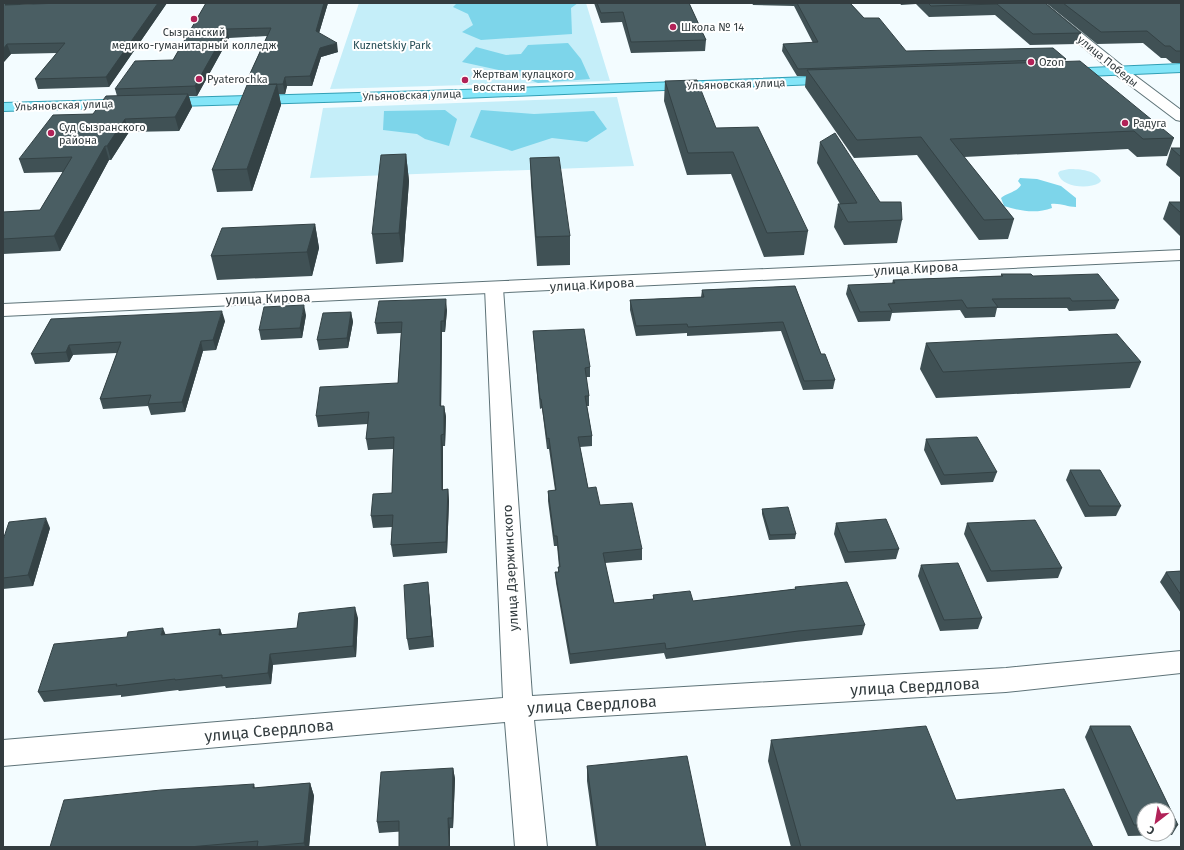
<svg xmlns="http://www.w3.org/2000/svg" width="1184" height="850" font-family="'Fira Sans',sans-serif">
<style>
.green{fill:#c5eef9}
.forest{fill:#7dd5ea}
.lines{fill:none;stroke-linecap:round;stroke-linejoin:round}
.street-casing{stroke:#5e7378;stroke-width:2}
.secondary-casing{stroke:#5e7378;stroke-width:2}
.primary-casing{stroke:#319fb5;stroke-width:2}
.street{fill:#fff;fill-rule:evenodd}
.secondary{fill:#fff;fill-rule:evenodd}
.primary{fill:#83e5f8;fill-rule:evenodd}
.wall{fill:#405155;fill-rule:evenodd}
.shaded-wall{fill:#344245}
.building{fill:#4a5e63;stroke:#344245}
.poi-dot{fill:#b12258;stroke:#fff;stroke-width:1.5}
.labels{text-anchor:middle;stroke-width:4;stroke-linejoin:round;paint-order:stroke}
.far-poi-label{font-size:11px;fill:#333c3f;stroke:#fff;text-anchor:start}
.far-park-label{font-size:11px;fill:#234b54;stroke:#fff}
.far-street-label{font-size:11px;fill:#333c3f;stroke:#fff}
.street-label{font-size:13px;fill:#333c3f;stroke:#fff}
.near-street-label{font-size:16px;fill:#333c3f;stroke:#fff}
</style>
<rect width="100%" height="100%" fill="#f3fcff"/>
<path class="green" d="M 359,3 L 586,3 L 610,81 L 330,89 Z
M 617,97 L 634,166 L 310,178 L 323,108 Z
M 1069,169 C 1080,169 1096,170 1101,181 L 1099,183 C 1089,189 1061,188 1058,173 L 1060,171 Z"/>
<path class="forest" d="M 457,3 L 578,3 L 571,8 L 572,34 L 481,40 L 462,32 L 473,25 L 468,14 L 453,7 Z
M 568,43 L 581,59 L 590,79 L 538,83 L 512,73 L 462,62 L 476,47 L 506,55 L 521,54 L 528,45 Z
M 445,110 L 457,119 L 449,146 L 425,139 L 417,134 L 383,130 L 384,111 Z
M 481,110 L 534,114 L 594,111 L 607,129 L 587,142 L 552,138 L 512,151 L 470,137 Z
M 1020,178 L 1037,179 L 1061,186 L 1076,198 L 1076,207 C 1067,207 1061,203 1051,204 L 1052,208 C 1036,214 1020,211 1004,206 L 1001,198 C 1007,193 1017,192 1021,185 L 1018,181 Z"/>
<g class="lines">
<defs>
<path id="street" d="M 494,282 L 501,284 L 503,288 L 532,696 L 1006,668 L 1181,651 L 1181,673 L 1006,692 L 534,720 L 547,847 L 515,847 L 505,722 L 3,766 L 3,740 L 503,698 L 485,288 L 487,284 Z"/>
<path id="secondary" d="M 1031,3 L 1044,3 L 1125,68 L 1181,110 L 1181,121 L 1176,120 L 1115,74 Z
M 1181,250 L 1181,260 L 3,316 L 3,304 Z"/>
<path id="primary" d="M 1181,64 L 1181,72 L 1064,77 L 1059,76 L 1057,73 L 1059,70 L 1064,69 Z
M 836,76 L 841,77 L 843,80 L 841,83 L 462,98 L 3,111 L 3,103 L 462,90 Z"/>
</defs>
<use href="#street" class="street-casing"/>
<use href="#secondary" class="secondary-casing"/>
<use href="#primary" class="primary-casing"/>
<use href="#street" class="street"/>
<use href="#secondary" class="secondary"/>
<use href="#primary" class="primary"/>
</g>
<path class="wall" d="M 3,3 L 20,3 L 18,5 L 167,3 L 109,87 L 38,89 L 35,79 L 57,53 L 11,54 L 3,63 Z
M 206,3 L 328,3 L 319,33 L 338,52 L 321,57 L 312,86 L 287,86 L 285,94 L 279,94 L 281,105 L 252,191 L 217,192 L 212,170 L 250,85 L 248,78 L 267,36 L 229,38 L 197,96 L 189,96 L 192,107 L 179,131 L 129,132 L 111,160 L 109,160 L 60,251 L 3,254 L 3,212 L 40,210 L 63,172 L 24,173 L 19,159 L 93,114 L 117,96 L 115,89 L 173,60 Z
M 594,3 L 689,3 L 706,40 L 705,51 L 631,53 L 622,22 L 601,23 Z
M 752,3 L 850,3 L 864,18 L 906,51 L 1066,59 L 1065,61 L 1174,138 L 1167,156 L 1137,157 L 1128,149 L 964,157 L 1014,219 L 1008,239 L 979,240 L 917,155 L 854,158 L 805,87 L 806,76 L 797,76 L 782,51 L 783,44 L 813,43 L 794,6 L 753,5 Z
M 900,3 L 1045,3 L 1081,33 L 1077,44 L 1030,45 L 995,15 L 929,17 L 916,4 L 901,5 Z
M 1046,3 L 1181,3 L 1181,63 L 1172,63 L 1166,58 L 1161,58 L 1143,43 L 1097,44 Z
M 665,81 L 716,128 L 808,231 L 804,255 L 764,257 L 731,174 L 687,175 L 664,101 Z
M 820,142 L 880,202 L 902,220 L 897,243 L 844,245 L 834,227 L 838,204 L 840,204 L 817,163 Z
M 1171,148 L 1181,148 L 1181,178 L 1166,165 Z
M 406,154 L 409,181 L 403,262 L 376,264 L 372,234 Z
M 530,158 L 570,236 L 570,265 L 537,266 L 531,185 Z
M 1169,202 L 1181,202 L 1181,237 L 1163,219 Z
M 315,224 L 319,248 L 312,276 L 217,280 L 211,256 Z
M 1001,274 L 1033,276 L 1119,300 L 1115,309 L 1069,311 L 1067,308 L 997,308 L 995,317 L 965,318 L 960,310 L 892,313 L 890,321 L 858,322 L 846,294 L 848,285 L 892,284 L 893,280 L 1001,276 Z
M 795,286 L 821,354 L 835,380 L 833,389 L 803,390 L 781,331 L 687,336 L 687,333 L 636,336 L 630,310 L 630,300 L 701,297 L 702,290 Z
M 447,310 L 445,332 L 442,332 L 441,406 L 444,406 L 446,417 L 445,446 L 443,446 L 443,490 L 448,489 L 449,501 L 447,553 L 393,557 L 391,545 L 392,527 L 373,528 L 371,516 L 392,493 L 393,449 L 368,450 L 366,439 L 368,424 L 318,427 L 316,416 L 398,383 L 401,333 L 377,334 L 375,323 Z
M 351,312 L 353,322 L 348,348 L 319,350 L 317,340 Z
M 306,315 L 302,338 L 261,340 L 259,330 Z
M 51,319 L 225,321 L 216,350 L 203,351 L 185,412 L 151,415 L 148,406 L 103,409 L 100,399 L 117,353 L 73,355 L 69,362 L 35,364 L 31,354 Z
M 533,331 L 590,367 L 590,377 L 586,377 L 589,396 L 589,406 L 587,406 L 592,436 L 592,446 L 580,447 L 588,488 L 600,505 L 642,549 L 642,560 L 605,563 L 614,603 L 653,599 L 653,595 L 693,601 L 795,589 L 795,587 L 865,625 L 862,635 L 796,642 L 666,659 L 664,653 L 570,664 L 556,583 L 555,572 L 558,572 L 558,567 L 559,567 L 557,546 L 554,546 L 548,501 L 548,491 L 555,490 L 549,449 L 547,449 L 542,408 L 540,409 Z
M 926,343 L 1141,362 L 1130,388 L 936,398 L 920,369 Z
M 926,439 L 997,472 L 993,482 L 941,485 L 924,450 Z
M 1070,470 L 1121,506 L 1116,516 L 1085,517 L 1066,480 Z
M 762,509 L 796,534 L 795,539 L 769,540 L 762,514 Z
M 836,523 L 899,549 L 896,559 L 845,563 L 834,534 Z
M 967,523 L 1062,568 L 1058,578 L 987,582 L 964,534 Z
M 50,528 L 33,586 L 3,589 L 3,540 Z
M 921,565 L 982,618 L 978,629 L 940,631 L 918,576 Z
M 1181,571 L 1181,613 L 1160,582 L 1166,572 Z
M 429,593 L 434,647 L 409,650 L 407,639 Z
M 358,618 L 356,657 L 273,665 L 271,684 L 226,688 L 225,686 L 179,691 L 178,690 L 121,697 L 121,695 L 44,702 L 38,692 L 165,635 L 220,629 L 222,635 L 297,628 Z
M 1090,726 L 1130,726 L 1178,825 L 1172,835 L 1128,836 L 1085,737 ZM 1144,810 L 1168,810 L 1168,834 L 1144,834 Z
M 771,740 L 956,800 L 1093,847 L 791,847 L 768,761 Z
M 587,766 L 706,847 L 596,847 L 587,781 Z
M 453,768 L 455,779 L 453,828 L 379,833 L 377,822 Z
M 310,783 L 314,796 L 309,847 L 50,847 L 254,784 L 255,788 Z"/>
<path class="shaded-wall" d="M 7,3 L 20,3 L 8,14 L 5,5 Z
M 158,3 L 167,3 L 109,87 L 106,77 Z
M 324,3 L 328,3 L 317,40 L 316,31 Z
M 227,29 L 229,38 L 197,96 L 195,86 Z
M 337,43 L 338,52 L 321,57 L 312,86 L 310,76 L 320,48 Z
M 7,44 L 11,54 L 3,63 L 3,49 Z
M 285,77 L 287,86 L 285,94 L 283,84 Z
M 277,84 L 281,105 L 252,191 L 247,169 Z
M 188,94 L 192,107 L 179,131 L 175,117 Z
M 125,119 L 129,132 L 111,160 L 107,146 Z
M 105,146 L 109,160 L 60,251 L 54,236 Z
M 406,154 L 409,181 L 403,262 L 399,233 Z
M 315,224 L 319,248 L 312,276 L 307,252 Z
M 446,299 L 447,310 L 445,332 L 444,321 Z
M 304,305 L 306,315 L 302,338 L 300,328 Z
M 222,311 L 225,321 L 216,350 L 213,340 Z
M 351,312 L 353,322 L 348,348 L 347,338 Z
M 441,321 L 442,332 L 441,417 L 440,406 Z
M 201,341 L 203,351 L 185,412 L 182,402 Z
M 69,345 L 73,355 L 69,362 L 66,352 Z
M 444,406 L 446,417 L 445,446 L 444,434 Z
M 441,435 L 443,446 L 443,501 L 442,490 Z
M 448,489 L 449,501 L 447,553 L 446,542 Z
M 46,518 L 50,528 L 33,586 L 28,575 Z
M 428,582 L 429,593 L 434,647 L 432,636 Z
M 355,607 L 358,618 L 356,657 L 353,646 Z
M 163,628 L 167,638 L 161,635 Z
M 220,629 L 224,640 L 219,635 Z
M 270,654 L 273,665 L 271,684 L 268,673 Z
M 453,768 L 455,779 L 453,828 L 452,818 Z
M 310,783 L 314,796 L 309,847 L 305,847 L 304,843 Z
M 448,818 L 450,828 L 450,847 L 449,847 Z"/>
<path class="building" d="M 3,3 L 7,3 L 5,5 L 62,3 L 158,3 L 106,77 L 35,79 L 65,43 L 7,44 L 3,49 Z
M 206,3 L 324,3 L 316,31 L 337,43 L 320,48 L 310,76 L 285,77 L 283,84 L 253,85 L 256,77 L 248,78 L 271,28 L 227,29 L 195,86 L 115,89 L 135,61 L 173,60 Z
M 597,3 L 689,3 L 706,40 L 631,42 L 623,12 L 601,13 Z
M 797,3 L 850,3 L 864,18 L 879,18 L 906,51 L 1053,48 L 1066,59 L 798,69 L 783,44 L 818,42 Z
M 928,3 L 1045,3 L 1081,33 L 1033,34 L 997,4 L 931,6 Z
M 1063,3 L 1181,3 L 1181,51 L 1176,51 L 1170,46 L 1165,46 L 1147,31 L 1101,32 Z
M 1080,61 L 1174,138 L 1143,139 L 1134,131 L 950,139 L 1014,219 L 984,220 L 921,137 L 857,140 L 807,70 Z
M 697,80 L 716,128 L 758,127 L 808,231 L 767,233 L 733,152 L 688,153 L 665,81 Z
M 277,84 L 247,169 L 212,170 L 247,85 Z
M 188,94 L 175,117 L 125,119 L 107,146 L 105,146 L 54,236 L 3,239 L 3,212 L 40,210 L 72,157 L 19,159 L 53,115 L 93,114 L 106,96 Z
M 835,133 L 880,202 L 901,202 L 902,220 L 848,222 L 838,204 L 857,203 L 820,142 Z
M 1171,148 L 1181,148 L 1181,157 Z
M 406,154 L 399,233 L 372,234 L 381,155 Z
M 559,157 L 570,236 L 536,237 L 530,158 Z
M 1169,202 L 1181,202 L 1181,213 Z
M 315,224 L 307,252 L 211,256 L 222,228 Z
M 1001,274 L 1031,274 L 1033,276 L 1098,274 L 1119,300 L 1072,301 L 1070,298 L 992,299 L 998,307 L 967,308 L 962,300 L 888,304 L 892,311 L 860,312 L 848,285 L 895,283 L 893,280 L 1003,276 Z
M 795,286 L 821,354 L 825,354 L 835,380 L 804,381 L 783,322 L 688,327 L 687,324 L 636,326 L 630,300 L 704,297 L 702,290 Z
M 446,299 L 444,321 L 441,321 L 440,406 L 444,406 L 444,434 L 441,435 L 442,490 L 448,489 L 446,542 L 391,545 L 393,515 L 371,516 L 373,494 L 392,493 L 394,437 L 366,439 L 369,412 L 316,416 L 320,387 L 398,383 L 402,322 L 375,323 L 379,301 Z
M 304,305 L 300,328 L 259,330 L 264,307 Z
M 222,311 L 213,340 L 201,341 L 182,402 L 148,404 L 151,395 L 100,399 L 121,342 L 69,345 L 66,352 L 31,354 L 51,319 Z
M 351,312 L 347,338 L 317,340 L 323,313 Z
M 584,329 L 590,367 L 585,368 L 589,396 L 585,396 L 592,436 L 578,437 L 588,488 L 596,487 L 600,505 L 632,503 L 642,549 L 603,553 L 614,603 L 654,599 L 653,595 L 690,591 L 693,601 L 796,589 L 795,587 L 847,582 L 865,625 L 798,631 L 666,649 L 665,643 L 570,654 L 555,572 L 559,572 L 558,567 L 560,567 L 557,536 L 554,536 L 548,491 L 556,490 L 549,438 L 547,439 L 541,399 L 540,399 L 533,331 Z
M 1117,334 L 1141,362 L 943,372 L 926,343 Z
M 977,437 L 997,472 L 944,475 L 926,439 Z
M 1070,470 L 1100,470 L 1121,506 L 1089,506 Z
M 788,507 L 796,534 L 770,535 L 762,509 Z
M 46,518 L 28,575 L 3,578 L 3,540 L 9,522 Z
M 886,519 L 899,549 L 848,552 L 836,523 Z
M 1035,520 L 1062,568 L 991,571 L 967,523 Z
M 958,563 L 982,618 L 944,620 L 921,565 Z
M 1181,571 L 1181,595 L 1166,572 Z
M 428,582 L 432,636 L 407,639 L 404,585 Z
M 355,607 L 353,646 L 270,654 L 268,673 L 222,678 L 222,675 L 175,680 L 175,679 L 116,686 L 117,684 L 38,692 L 54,644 L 127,637 L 128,632 L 163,628 L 161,635 L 220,629 L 219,635 L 297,628 L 299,613 Z
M 926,726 L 956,800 L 1064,789 L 1093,847 L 801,847 L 771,740 Z
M 1090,726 L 1130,726 L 1178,825 L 1168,825 L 1168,810 L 1144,810 L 1144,825 L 1134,825 Z
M 687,756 L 706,847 L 598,847 L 587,766 Z
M 453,768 L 452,818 L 448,818 L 449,847 L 399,847 L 399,821 L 377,822 L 381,772 Z
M 310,783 L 304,843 L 257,847 L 258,841 L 189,847 L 50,847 L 64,800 L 161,790 L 254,784 L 253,788 Z"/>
<g class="poi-dot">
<circle cx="194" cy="19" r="4"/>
<circle cx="673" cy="27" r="4"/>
<circle cx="1031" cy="62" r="4"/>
<circle cx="199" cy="79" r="4"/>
<circle cx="465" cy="80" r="4"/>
<circle cx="1125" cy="123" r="4"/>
<circle cx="51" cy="133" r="4"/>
</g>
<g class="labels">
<g class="far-poi-label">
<text x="681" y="31">Школа № 14</text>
<text x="194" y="36" text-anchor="middle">Сызранский<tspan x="194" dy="13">медико-гуманитарный колледж</tspan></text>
<text x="1039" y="66">Ozon</text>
<text x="473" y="78">Жертвам кулацкого<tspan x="473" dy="13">восстания</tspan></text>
<text x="207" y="83">Pyaterochka</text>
<text x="1133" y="127">Радуга</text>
<text x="59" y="131">Суд Сызранского<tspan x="59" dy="13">района</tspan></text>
</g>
<g class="far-park-label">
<text x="392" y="49">Kuznetskiy Park</text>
</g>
<g class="far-street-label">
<text transform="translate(1108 61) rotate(39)" y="4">улица Победы</text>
<text transform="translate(736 84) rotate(-2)" y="4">Ульяновская улица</text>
<text transform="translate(412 95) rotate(-2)" y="4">Ульяновская улица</text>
<text transform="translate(64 105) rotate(-2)" y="4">Ульяновская улица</text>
</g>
<g class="street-label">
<text transform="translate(916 268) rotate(-3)" y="5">улица Кирова</text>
<text transform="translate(592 284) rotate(-3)" y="5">улица Кирова</text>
<text transform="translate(268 298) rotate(-2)" y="5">улица Кирова</text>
<text transform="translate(510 568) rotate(-93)" y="5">улица Дзержинского</text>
</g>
<g class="near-street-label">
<text transform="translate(915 686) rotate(-3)" y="6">улица Свердлова</text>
<text transform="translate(592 704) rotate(-3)" y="6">улица Свердлова</text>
<text transform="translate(269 730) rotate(-5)" y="6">улица Свердлова</text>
</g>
</g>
<rect width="1184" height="850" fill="none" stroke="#333c3f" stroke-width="8"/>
<g transform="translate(1156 822) rotate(211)"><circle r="19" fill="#ffffff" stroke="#adb1b2"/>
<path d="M0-3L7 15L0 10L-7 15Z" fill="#b12258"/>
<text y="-6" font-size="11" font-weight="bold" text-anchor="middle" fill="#333c3f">С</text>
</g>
</svg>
